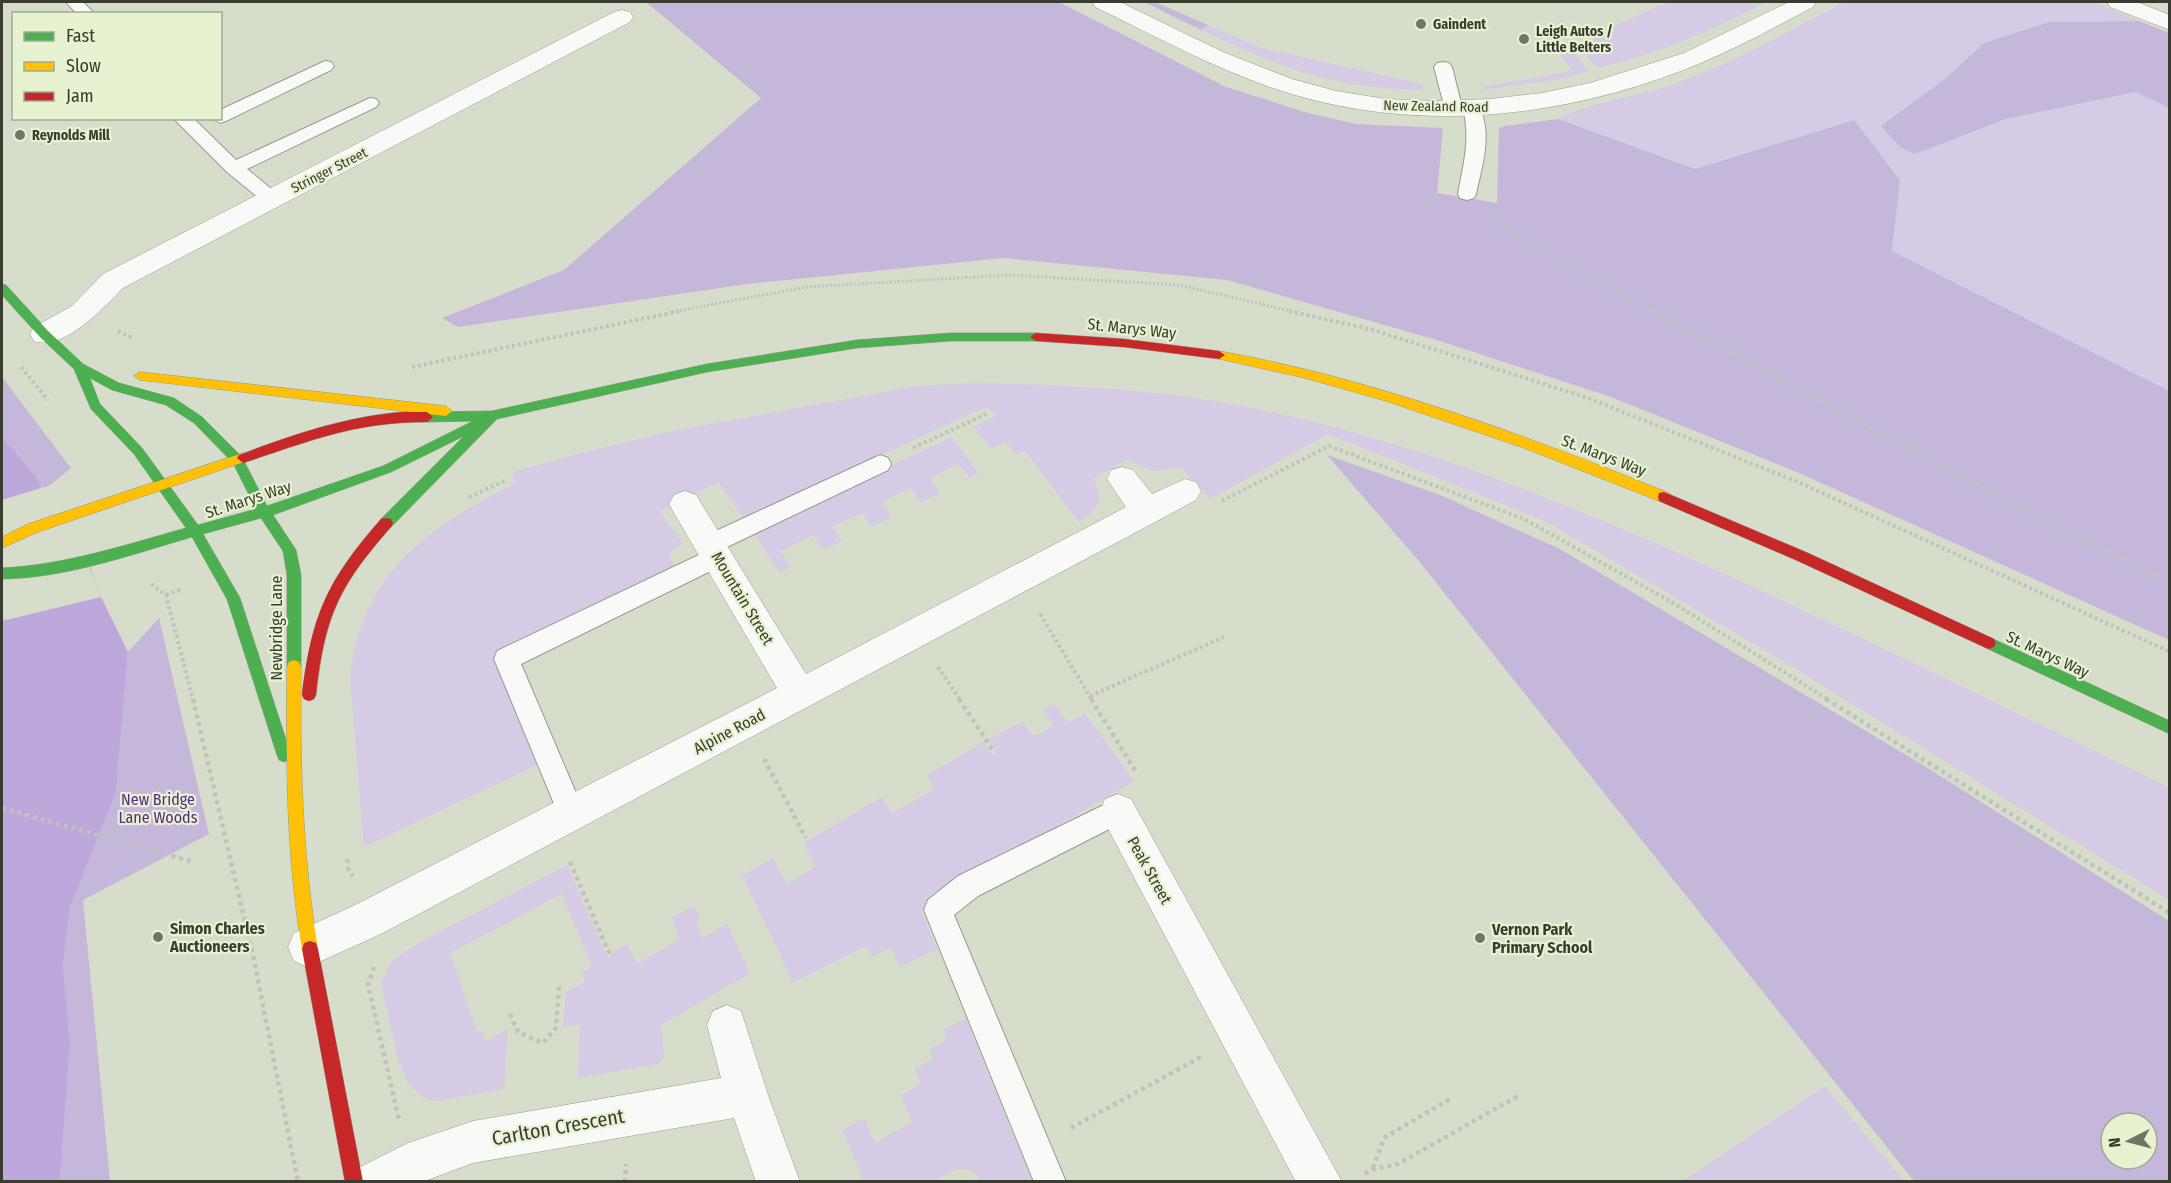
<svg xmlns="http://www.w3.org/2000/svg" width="2171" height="1183" font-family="'Fira Sans Condensed',sans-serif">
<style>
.green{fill:#d5cbe5}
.forest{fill:#c5b7da;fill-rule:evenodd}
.water{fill:#bca8da}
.pier{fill:#d7ddcb}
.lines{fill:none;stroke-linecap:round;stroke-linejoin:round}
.lane-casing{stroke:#979b8d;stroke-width:2}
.street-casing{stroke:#979b8d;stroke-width:1}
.fast-casing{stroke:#979b8d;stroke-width:1}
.slow-casing{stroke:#979b8d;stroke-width:1}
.jam-casing{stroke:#979b8d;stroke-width:1}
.path-far2{stroke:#c0c2bc;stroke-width:3;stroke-dasharray:2 2;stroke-linecap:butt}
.path-far1{stroke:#c0c2bc;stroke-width:4;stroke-dasharray:3 3;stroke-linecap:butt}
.path{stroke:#c0c2bc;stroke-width:4.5;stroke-dasharray:4 4;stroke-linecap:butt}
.lane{fill:#f9faf7;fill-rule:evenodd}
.street{fill:#f9faf7;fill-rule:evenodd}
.fast{fill:#4caf50;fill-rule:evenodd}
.slow{fill:#ffc107;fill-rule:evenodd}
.jam{fill:#c62828;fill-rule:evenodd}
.poi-dot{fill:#707566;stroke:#e7f2d0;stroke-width:2}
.labels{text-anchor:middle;stroke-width:4.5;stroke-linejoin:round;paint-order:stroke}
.far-poi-label{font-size:14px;font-weight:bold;fill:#393d30;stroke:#e7f2d0;text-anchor:start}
.far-street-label{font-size:14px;fill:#393d30;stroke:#e7f2d0}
.street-label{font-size:16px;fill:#393d30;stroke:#e7f2d0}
.park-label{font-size:16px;fill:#562b85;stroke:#e7f2d0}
.poi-label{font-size:16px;font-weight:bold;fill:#393d30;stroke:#e7f2d0;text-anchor:start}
.near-street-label{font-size:20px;fill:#393d30;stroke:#e7f2d0}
</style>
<rect width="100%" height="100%" fill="#d7ddcb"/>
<path class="green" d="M 1669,2 L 1766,2 C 1712,31 1657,54 1598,68 L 1574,44 L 1592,40 L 1599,32 Z
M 1844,2 L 2094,2 L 2139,21 L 2049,22 L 1984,43 L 1945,79 L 1915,154 L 2006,119 L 2136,92 L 2169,108 L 2169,393 L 1892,251 L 1900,180 L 1854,120 L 1695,169 L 1558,119 C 1592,101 1632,98 1668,86 C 1730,65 1787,32 1844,2 Z
M 1208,25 L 1258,47 L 1422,84 L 1423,88 L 1420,90 C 1383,89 1345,85 1309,74 C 1272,64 1237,46 1201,30 Z
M 1567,44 L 1589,71 L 1556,80 L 1482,90 L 1483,87 L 1572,71 L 1554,46 Z
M 974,383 C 1064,385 1153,389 1242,406 C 1430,443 1604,518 1777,598 C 1909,660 2039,724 2170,788 L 2169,900 L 1778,658 L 1547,522 L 1328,434 L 1210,499 L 1182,468 L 1152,471 L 1127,460 L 1093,478 C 1105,502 1099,508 1079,522 L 1025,451 L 1016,455 L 1006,441 L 991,449 L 974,426 L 996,416 L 989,408 L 974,412 L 744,519 L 718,482 L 660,511 L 683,544 L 668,554 L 675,567 L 493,656 L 539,764 L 364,847 L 350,676 C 364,570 426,530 515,483 L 513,472 L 585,452 L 673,431 L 917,386 Z
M 952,437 L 979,474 L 970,478 L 958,464 L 930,478 L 940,493 L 921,503 L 911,488 L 882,502 L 891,517 L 872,527 L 862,513 L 832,527 L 842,541 L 823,550 L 813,535 L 781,551 L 791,567 L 779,573 L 753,530 Z
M 1054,704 L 1068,723 L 1085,713 L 1134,781 L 1015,851 L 982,865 L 930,895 L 934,905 L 921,911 L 937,949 L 900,967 L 891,947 L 872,957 L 866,946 L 792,983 L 780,954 L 742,876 L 773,858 L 787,884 L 815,867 L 804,843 L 882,797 L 892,813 L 935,789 L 927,775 L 984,742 L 992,755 L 997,753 L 989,740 L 1022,721 L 1034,737 L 1053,725 L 1044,710 Z
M 567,865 L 608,959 L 614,951 L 627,944 L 637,964 L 680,939 L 671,918 L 694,906 L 701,919 L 696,923 L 702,938 L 727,924 L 750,973 L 661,1025 L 664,1058 L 658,1064 L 578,1078 L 580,1025 L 563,1027 L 566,992 L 585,982 L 582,973 L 592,967 L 562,894 L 450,953 L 477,1032 L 482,1030 L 486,1041 L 508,1029 L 504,1089 L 436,1101 L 422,1097 L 408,1083 L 398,1059 L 381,983 L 391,962 L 413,946 Z
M 966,1018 L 1032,1181 L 980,1181 L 978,1176 L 969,1169 L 957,1169 L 934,1181 L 863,1181 L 843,1130 L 864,1118 L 875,1143 L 912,1122 L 901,1095 L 921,1083 L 914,1069 L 933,1059 L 929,1049 L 947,1040 L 943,1030 Z
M 1825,1086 L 1904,1181 L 1683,1181 Z"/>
<path class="forest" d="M 646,2 L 1059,2 L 1226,87 L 1308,113 L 1356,124 L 1443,128 L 1437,193 L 1497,203 L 1499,128 L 1505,126 L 1558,119 L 1695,169 L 1854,120 L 1900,180 L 1892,251 L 2169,391 L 2169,640 L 1799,473 L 1611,397 L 1437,340 L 1227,280 L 1003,258 L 747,284 L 458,327 L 442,318 L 564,270 L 761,98 Z
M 1144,2 L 1155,2 L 1208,25 L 1201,30 Z
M 2139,21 L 2169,33 L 2169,108 L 2136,92 L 2006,119 L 1915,154 L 1900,147 L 1881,126 L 1945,79 L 1984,43 L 2049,22 Z
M 2,377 L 71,468 L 49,486 L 41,488 L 37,478 L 2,437 Z
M 1327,455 L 1440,495 L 1558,548 L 1923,765 L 2169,921 L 2169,1181 L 1914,1181 L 1418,560 ZM 2111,1123 L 2147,1123 L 2147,1159 L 2111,1159 Z
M 159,618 L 209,834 L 83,900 L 110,1181 L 60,1182 L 70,1043 L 63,966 L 70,908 L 116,792 L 128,652 Z"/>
<path class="water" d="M 2,437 L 37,478 L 63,539 L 88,561 L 101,597 L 128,652 L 116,792 L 70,908 L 63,966 L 70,1043 L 60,1181 L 2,1181 Z"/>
<path class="pier" d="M 44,487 L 65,538 L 85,555 L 101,597 L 2,621 L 2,500 Z"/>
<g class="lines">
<defs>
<path id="lane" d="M 66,2 L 83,2 L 95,14 L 77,14 Z
M 325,61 L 331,62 L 334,66 L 331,70 L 226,121 L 220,123 L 212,118 L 220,118 L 220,110 Z
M 1443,62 L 1449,63 L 1452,67 L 1462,107 L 1471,103 L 1477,104 C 1494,130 1482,166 1476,194 L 1474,198 L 1467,200 L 1460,198 L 1458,194 C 1463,165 1471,139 1463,109 L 1454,115 L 1448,113 L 1445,109 L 1434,67 L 1437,63 Z
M 370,98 L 376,99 L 379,103 L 376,107 L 247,169 L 279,195 L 281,199 L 279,203 L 272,205 L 265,203 L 227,172 L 173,118 L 193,118 L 236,160 Z
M 880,455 L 888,458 L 891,464 L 888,470 L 725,548 L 731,556 L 727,563 L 521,664 L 585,814 L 582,823 L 572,827 L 562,823 L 494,659 L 497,651 L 705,552 L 699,544 L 703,537 Z
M 1118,798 L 1127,802 L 1131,811 L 1127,820 L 978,896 L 954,915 L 1066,1182 L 1034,1182 L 924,910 L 928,900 L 958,876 Z"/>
<path id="street" d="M 1092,2 L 1120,2 L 1223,52 L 1292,79 L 1336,91 L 1386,99 L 1438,101 L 1490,99 L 1542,93 L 1590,83 L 1684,53 L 1789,2 L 1816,2 L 1813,7 C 1777,26 1741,46 1703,62 C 1568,119 1413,136 1273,88 C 1211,67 1154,35 1095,7 Z
M 2107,2 L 2137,2 L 2170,15 L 2170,30 L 2110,7 Z
M 622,10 L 630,12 L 633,17 L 630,22 L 123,288 C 103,308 65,351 34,341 L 30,334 L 34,327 L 72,306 L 103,274 L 614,12 Z
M 1122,467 L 1133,470 L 1152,494 L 1185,479 L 1196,482 L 1201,491 L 1196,500 L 1159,520 L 383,933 L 308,967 L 294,961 L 288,947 L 294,933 L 355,905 L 777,688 L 674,513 L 669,504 L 674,495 L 685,491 L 696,495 L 806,674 L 1126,507 L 1107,479 L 1111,470 Z
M 1118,794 L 1131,799 L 1342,1182 L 1296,1182 L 1105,823 L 1100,811 L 1105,799 Z
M 727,1005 L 741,1011 L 768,1095 L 800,1182 L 756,1182 L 734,1118 L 473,1163 L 422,1182 L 353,1182 L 360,1167 L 408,1143 L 473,1121 L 721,1078 L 707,1025 L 713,1011 Z"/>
<path id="fast" d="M 2,284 L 6,285 L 48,331 L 83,364 L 119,383 L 174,398 L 202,417 L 242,457 L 267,506 L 383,466 L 473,421 L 427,422 L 421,417 L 427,412 L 492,411 L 707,364 L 857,340 L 950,333 L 1036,333 L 1042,337 L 1036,341 L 950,341 L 857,348 L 707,372 L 497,419 L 391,527 L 381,527 L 379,523 L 381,519 L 464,436 L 391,472 L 273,515 L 296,550 L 301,575 L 301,666 L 299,670 L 294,672 L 289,670 L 287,666 L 287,575 L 283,551 L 261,518 L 203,534 L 240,598 L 291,755 L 289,760 L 284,762 L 279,760 L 277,755 L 227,599 L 192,537 C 130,555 66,578 2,579 L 2,568 C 65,565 125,545 186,528 L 134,454 L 91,409 L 74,369 L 40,337 L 2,295 ZM 90,378 L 112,390 L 166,405 L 194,423 L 233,463 L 256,509 L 198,525 L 142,448 L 100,404 Z
M 1989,637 L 2170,721 L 2170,734 L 1984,647 L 1982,643 L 1984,639 Z"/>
<path id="slow" d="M 1219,351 C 1371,378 1525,435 1669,493 L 1670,497 L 1669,501 L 1659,501 L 1524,448 L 1386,401 L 1305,378 L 1215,358 L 1213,355 Z
M 140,372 L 446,406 L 452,411 L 446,416 L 140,380 L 134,376 Z
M 243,453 L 247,455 L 249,458 L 247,461 L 38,532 L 2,548 L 2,537 L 28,524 Z
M 294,660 L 299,662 L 301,666 C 300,761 302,855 318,949 L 316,955 L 310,957 L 304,955 L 302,949 C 286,855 286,761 287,666 L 289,662 Z"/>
<path id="jam" d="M 1036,333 L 1124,339 L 1219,351 L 1225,355 L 1219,359 L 1124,347 L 1036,341 L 1030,337 Z
M 402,412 L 427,412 L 433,417 L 427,422 C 354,422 310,441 243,463 L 237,458 L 239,455 C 292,435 344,417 402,412 Z
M 1664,492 L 1808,553 L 1994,639 L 1996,643 L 1994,647 L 1989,649 L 1984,647 L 1798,561 L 1659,501 L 1658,497 L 1659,493 Z
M 386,518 L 391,519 L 393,523 L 391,527 C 338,587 325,616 316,695 L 314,699 L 309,701 L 304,699 L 302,695 C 312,614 327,581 381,519 Z
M 310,941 L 316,943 L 318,949 L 363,1182 L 345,1182 L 302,949 L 304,943 Z"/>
</defs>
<use href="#lane" class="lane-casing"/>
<use href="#street" class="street-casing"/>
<use href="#fast" class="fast-casing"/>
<use href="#slow" class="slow-casing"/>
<use href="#jam" class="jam-casing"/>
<path class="path-far2" d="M 1488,217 L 1549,255 L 1655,312
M 672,312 L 806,287 L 1010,275 L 1179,285 L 1295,312"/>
<path class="path-far1" d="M 1289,311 L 1373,330 L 1588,398 L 1798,482 L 2170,652
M 1653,311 L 2045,521 L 2170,582
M 118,331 L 133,338
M 21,367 L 48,400
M 412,367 L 680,311
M 913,448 L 988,413
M 469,497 L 507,480
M 1222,501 L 1329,446 L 1524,519 L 1670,601 L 1829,700
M 151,584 L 166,595 L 193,700
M 166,595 L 182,589
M 1040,614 L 1092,700
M 938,667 L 960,700
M 1090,696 L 1224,637"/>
<path class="path" d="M 193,699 L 254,960 L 298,1182
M 959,699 L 992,749
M 1091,699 L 1136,772
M 1826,699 L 2170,913
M 764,759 L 806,838
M 2,808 L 194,862
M 347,859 L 349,872 L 353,876
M 570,862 L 610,955
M 374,967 L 368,985 L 399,1120
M 510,1014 L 518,1032 L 543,1043 L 556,1028 L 559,986
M 1071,1128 L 1201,1057
M 1373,1168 L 1384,1138 L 1450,1099
M 1365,1174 L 1373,1169 L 1398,1164 L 1518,1096
M 625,1182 L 626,1164
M 963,1182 L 967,1182"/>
<use href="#lane" class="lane"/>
<use href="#street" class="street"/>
<use href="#fast" class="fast"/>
<use href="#slow" class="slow"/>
<use href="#jam" class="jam"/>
</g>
<g class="poi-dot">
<circle cx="1421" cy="24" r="6"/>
<circle cx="1524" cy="39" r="6"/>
<circle cx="20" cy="135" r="6"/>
<circle cx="158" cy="937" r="6"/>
<circle cx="1480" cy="938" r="6"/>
</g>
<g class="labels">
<g class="far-poi-label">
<text x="1433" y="29">Gaindent</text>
<text x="1536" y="36">Leigh Autos /<tspan x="1536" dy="16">Little Belters</tspan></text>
<text x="32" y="140">Reynolds Mill</text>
</g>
<g class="far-street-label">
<text transform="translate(1436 106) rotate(1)" y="5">New Zealand Road</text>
<text transform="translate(329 170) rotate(-27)" y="5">Stringer Street</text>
</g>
<g class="street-label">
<text transform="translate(1132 328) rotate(6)" y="6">St. Marys Way</text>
<text transform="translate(1604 455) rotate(21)" y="6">St. Marys Way</text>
<text transform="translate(248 499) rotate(-18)" y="6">St. Marys Way</text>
<text transform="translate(743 598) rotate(59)" y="6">Mountain Street</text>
<text transform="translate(276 628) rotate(-90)" y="6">Newbridge Lane</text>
<text transform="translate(2048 654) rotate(25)" y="6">St. Marys Way</text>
<text transform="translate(729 731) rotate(-28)" y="6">Alpine Road</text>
<text transform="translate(1150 870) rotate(61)" y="6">Peak Street</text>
</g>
<g class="park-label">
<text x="158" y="805">New Bridge<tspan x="158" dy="18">Lane Woods</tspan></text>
</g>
<g class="poi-label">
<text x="170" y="934">Simon Charles<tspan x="170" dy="18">Auctioneers</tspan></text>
<text x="1492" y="935">Vernon Park<tspan x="1492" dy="18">Primary School</tspan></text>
</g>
<g class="near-street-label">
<text transform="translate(558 1127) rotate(-10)" y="7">Carlton Crescent</text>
</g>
</g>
<rect width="2171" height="1183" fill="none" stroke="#393d30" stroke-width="6"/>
<rect x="12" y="12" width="210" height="108" fill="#e7f2d0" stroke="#a1aa90" stroke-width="1.5"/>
<rect x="24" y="32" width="30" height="9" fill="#4caf50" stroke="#a1aa90" stroke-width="1.5"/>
<text x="66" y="42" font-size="18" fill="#393d30">Fast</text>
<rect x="24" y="62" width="30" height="9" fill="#ffc107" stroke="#a1aa90" stroke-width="1.5"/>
<text x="66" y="72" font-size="18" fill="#393d30">Slow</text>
<rect x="24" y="92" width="30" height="9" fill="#c62828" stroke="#a1aa90" stroke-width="1.5"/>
<text x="66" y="102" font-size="18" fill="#393d30">Jam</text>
<g transform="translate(2129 1141) rotate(264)"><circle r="28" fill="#e7f2d0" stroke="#a1aa90" stroke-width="1.5"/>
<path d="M0-4.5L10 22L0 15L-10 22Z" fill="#707566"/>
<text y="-9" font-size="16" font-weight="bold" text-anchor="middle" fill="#393d30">N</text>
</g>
</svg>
